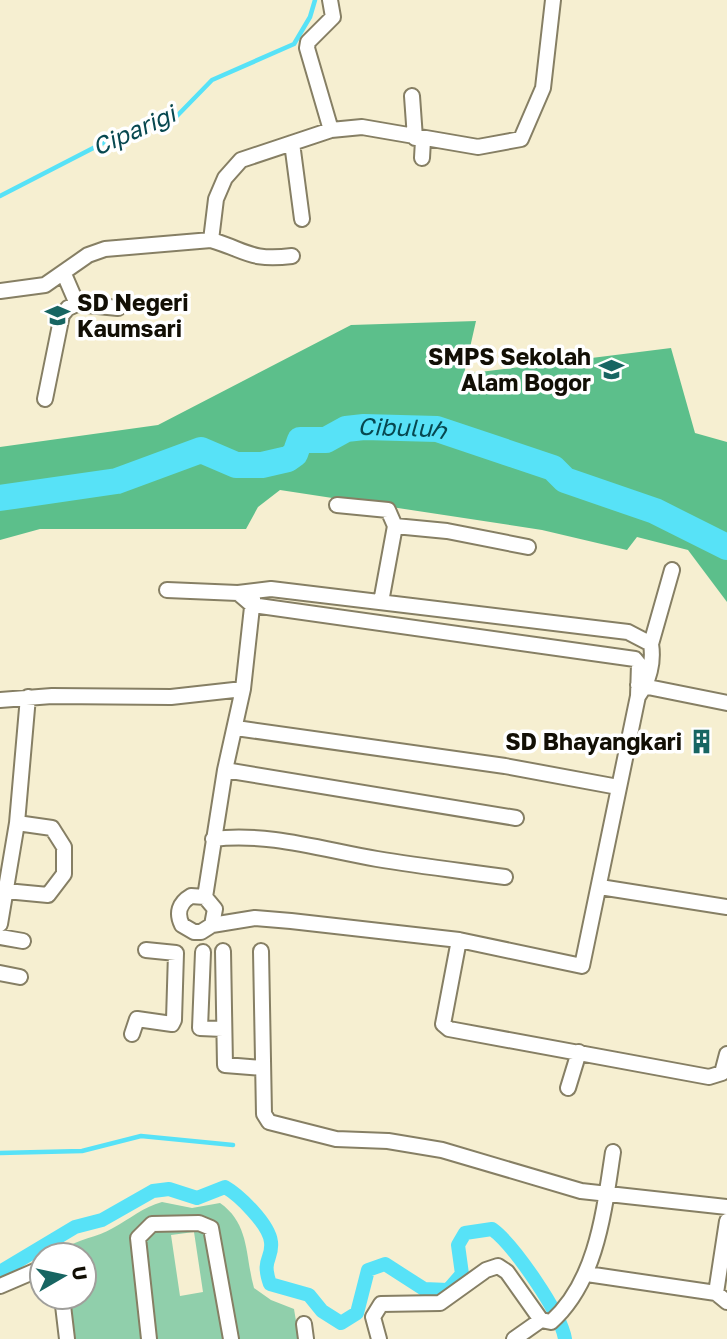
<svg xmlns="http://www.w3.org/2000/svg" width="727" height="1339" font-family="'Golos Text',sans-serif">
<style>
.green{fill:#90cfab;fill-rule:evenodd}
.forest{fill:#5cbf8b}
.lines{fill:none;stroke-linecap:round;stroke-linejoin:round}
.stream{stroke:#57e2f7;stroke-width:4.5}
.canal{stroke:#57e2f7;stroke-width:14}
.river{stroke:#57e2f7;stroke-width:26}
.minor-casing{stroke:#867f64;stroke-width:18}
.minor{stroke:#fff;stroke-width:14}
.labels{text-anchor:middle;stroke-width:7;stroke-linejoin:round;paint-order:stroke}
.poi-label{font-size:23px;font-weight:bold;fill:#120f05;stroke:#fff;text-anchor:end}
.water-label{font-size:24px;font-style:italic;fill:#074850;stroke:#fff}
</style>
<rect width="100%" height="100%" fill="#f6efd1"/>
<path class="green" d="M 162,1202 L 192,1208 L 220,1203 C 250,1224 245,1256 254,1288 L 271,1300 L 294,1309 L 299,1339 L 73,1339 L 67,1297 L 84,1297 L 84,1255 L 62,1255 L 63,1250 C 78,1238 97,1238 113,1228 C 130,1219 143,1207 162,1202 ZM 194,1232 L 203,1292 L 180,1296 L 171,1235 Z"/>
<path class="forest" d="M 476,321 L 464,374 L 671,348 L 695,433 L 727,442 L 727,602 L 688,550 L 637,537 L 627,550 L 542,530 L 280,490 L 258,507 L 246,529 L 40,529 L 0,540 L 0,447 L 158,425 L 351,325 Z"/>
<g class="lines">
<path class="stream" d="M 0,196 L 103,143 L 175,118 L 212,80 L 294,44 L 310,17 L 315,0
M 0,1153 L 82,1151 L 141,1136 L 233,1145"/>
<path class="canal" d="M 0,1272 L 75,1227 L 102,1220 L 153,1191 L 169,1189 L 197,1198 L 225,1187 C 239,1195 269,1224 271,1242 C 273,1260 261,1258 270,1284 L 309,1295 L 322,1311 L 341,1323 L 357,1313 L 368,1270 L 385,1264 L 424,1289 L 448,1290 L 462,1274 L 458,1245 L 465,1233 L 492,1229 C 513,1244 561,1313 565,1339"/>
<path class="river" id="s1" d="M 0,498 L 117,481 L 201,450 L 236,465 L 262,465 L 288,459 L 295,454 L 300,440 L 326,440 L 346,429 L 364,427 L 437,429 L 553,468 L 565,480 L 655,511 L 727,547"/>
<defs>
<path id="minor" d="M 330,0 L 333,17 L 308,42 L 307,48 L 331,130
M 412,96 L 415,138
M 292,143 L 302,219
M 422,158 L 423,140
M 211,240 C 248,251 250,261 292,256
M 64,274 L 77,304 L 118,308
M 0,291 L 45,285 L 88,255 L 105,249 L 211,240 L 216,199 L 225,178 L 241,160 L 331,130 L 362,127 L 478,147 L 521,139 L 543,88 L 553,0
M 45,399 L 62,315 L 68,308 L 77,304
M 337,505 L 388,510 L 395,526 L 381,602
M 395,526 L 447,531 L 528,547
M 167,590 L 238,593 L 271,589 L 628,632 L 651,644 C 654,662 649,681 639,695
M 651,644 L 672,570
M 638,685 L 727,703
M 0,700 L 52,696 L 171,697 L 243,689
M 236,728 L 505,766 L 618,787
M 225,770 L 516,818
M 213,839 C 268,832 324,850 377,859 C 419,866 462,871 505,877
M 600,887 L 727,907
M 6,891 L 48,895 L 64,874 L 64,847 L 52,828 L 17,823
M 205,897 L 225,770 L 243,689 L 253,598
M 0,924 L 17,823 L 28,697
M 212,925 L 215,909 L 205,897 L 191,896 C 179,903 176,913 182,925 L 194,932 L 201,932 L 212,925 L 255,918 L 291,921 L 459,940 L 582,966 L 638,696 L 639,664 L 635,659 L 252,605 L 238,593
M 0,937 L 23,941
M 459,940 L 444,1019 L 443,1024 L 449,1029 L 709,1077 L 722,1073 L 727,1054
M 223,951 L 225,1065 L 263,1068
M 261,951 L 264,1114 L 269,1122 L 336,1139 L 388,1141 L 442,1150 L 581,1191 L 727,1207
M 203,952 L 200,1028 L 223,1029
M 0,973 L 20,977
M 132,1034 L 137,1019 L 172,1024 L 174,1020 L 176,953 L 146,950
M 568,1088 L 579,1052
M 587,1274 L 716,1293 L 727,1302
M 0,1286 L 42,1268
M 716,1293 L 727,1221
M 62,1297 L 67,1339
M 304,1324 L 306,1339
M 149,1339 L 138,1238 L 152,1224 L 199,1223 L 211,1228 L 231,1339
M 379,1339 L 373,1317 L 381,1304 L 440,1303 L 486,1270 L 498,1266 L 507,1272 L 541,1320 L 551,1322 C 597,1281 604,1211 613,1152
M 514,1339 L 541,1320"/>
</defs>
<use href="#minor" class="minor-casing"/>
<use href="#minor" class="minor"/>
</g>
<defs>
<symbol id="school-bare" viewBox="-9 -9 18 18"><path d="M0-5L7-2L0 1L-7-2ZM-4 1L0 2.5L4 1V4Q0 6-4 4Z" fill="#176562" stroke="#fff" stroke-width="2.5" paint-order="stroke"/></symbol>
<symbol id="building-bare" viewBox="-9 -9 18 18"><path d="M-4-6H4V6H1V3H-1V6H-4ZM-2.5-4.3h1.7v1.8h-1.7ZM.8-4.3h1.7v1.8H.8ZM-2.5-1h1.7V.8h-1.7ZM.8-1h1.7V.8H.8Z" fill="#176562" stroke="#fff" stroke-width="2.5" paint-order="stroke"/></symbol>
</defs>
<g fill-rule="evenodd">
<use href="#school-bare" x="40" y="298" width="35" height="35"/>
<use href="#school-bare" x="594" y="352" width="35" height="35"/>
<use href="#building-bare" x="684" y="724" width="35" height="35"/>
</g>
<g class="labels">
<g class="poi-label">
<text x="77" y="311" text-anchor="start">SD Negeri<tspan x="77" dy="26">Kaumsari</tspan></text>
<text x="591" y="365">SMPS Sekolah<tspan x="591" dy="26">Alam Bogor</tspan></text>
<text x="682" y="750">SD Bhayangkari</text>
</g>
<g class="water-label">
<text transform="translate(134 131) rotate(-24)" y="8">Ciparigi</text>
<text dy="8" stroke="none"><textPath href="#s1" startOffset="427">Cibuluh</textPath></text>
</g>
</g>
<g transform="translate(63 1276) rotate(81)"><circle r="33" fill="#ffffff" stroke="#a09f9b" stroke-width="2"/>
<path d="M0-5L12 26L0 18L-12 26Z" fill="#176562"/>
<text y="-10" font-size="19" font-weight="bold" text-anchor="middle" fill="#120f05">U</text>
</g>
</svg>
